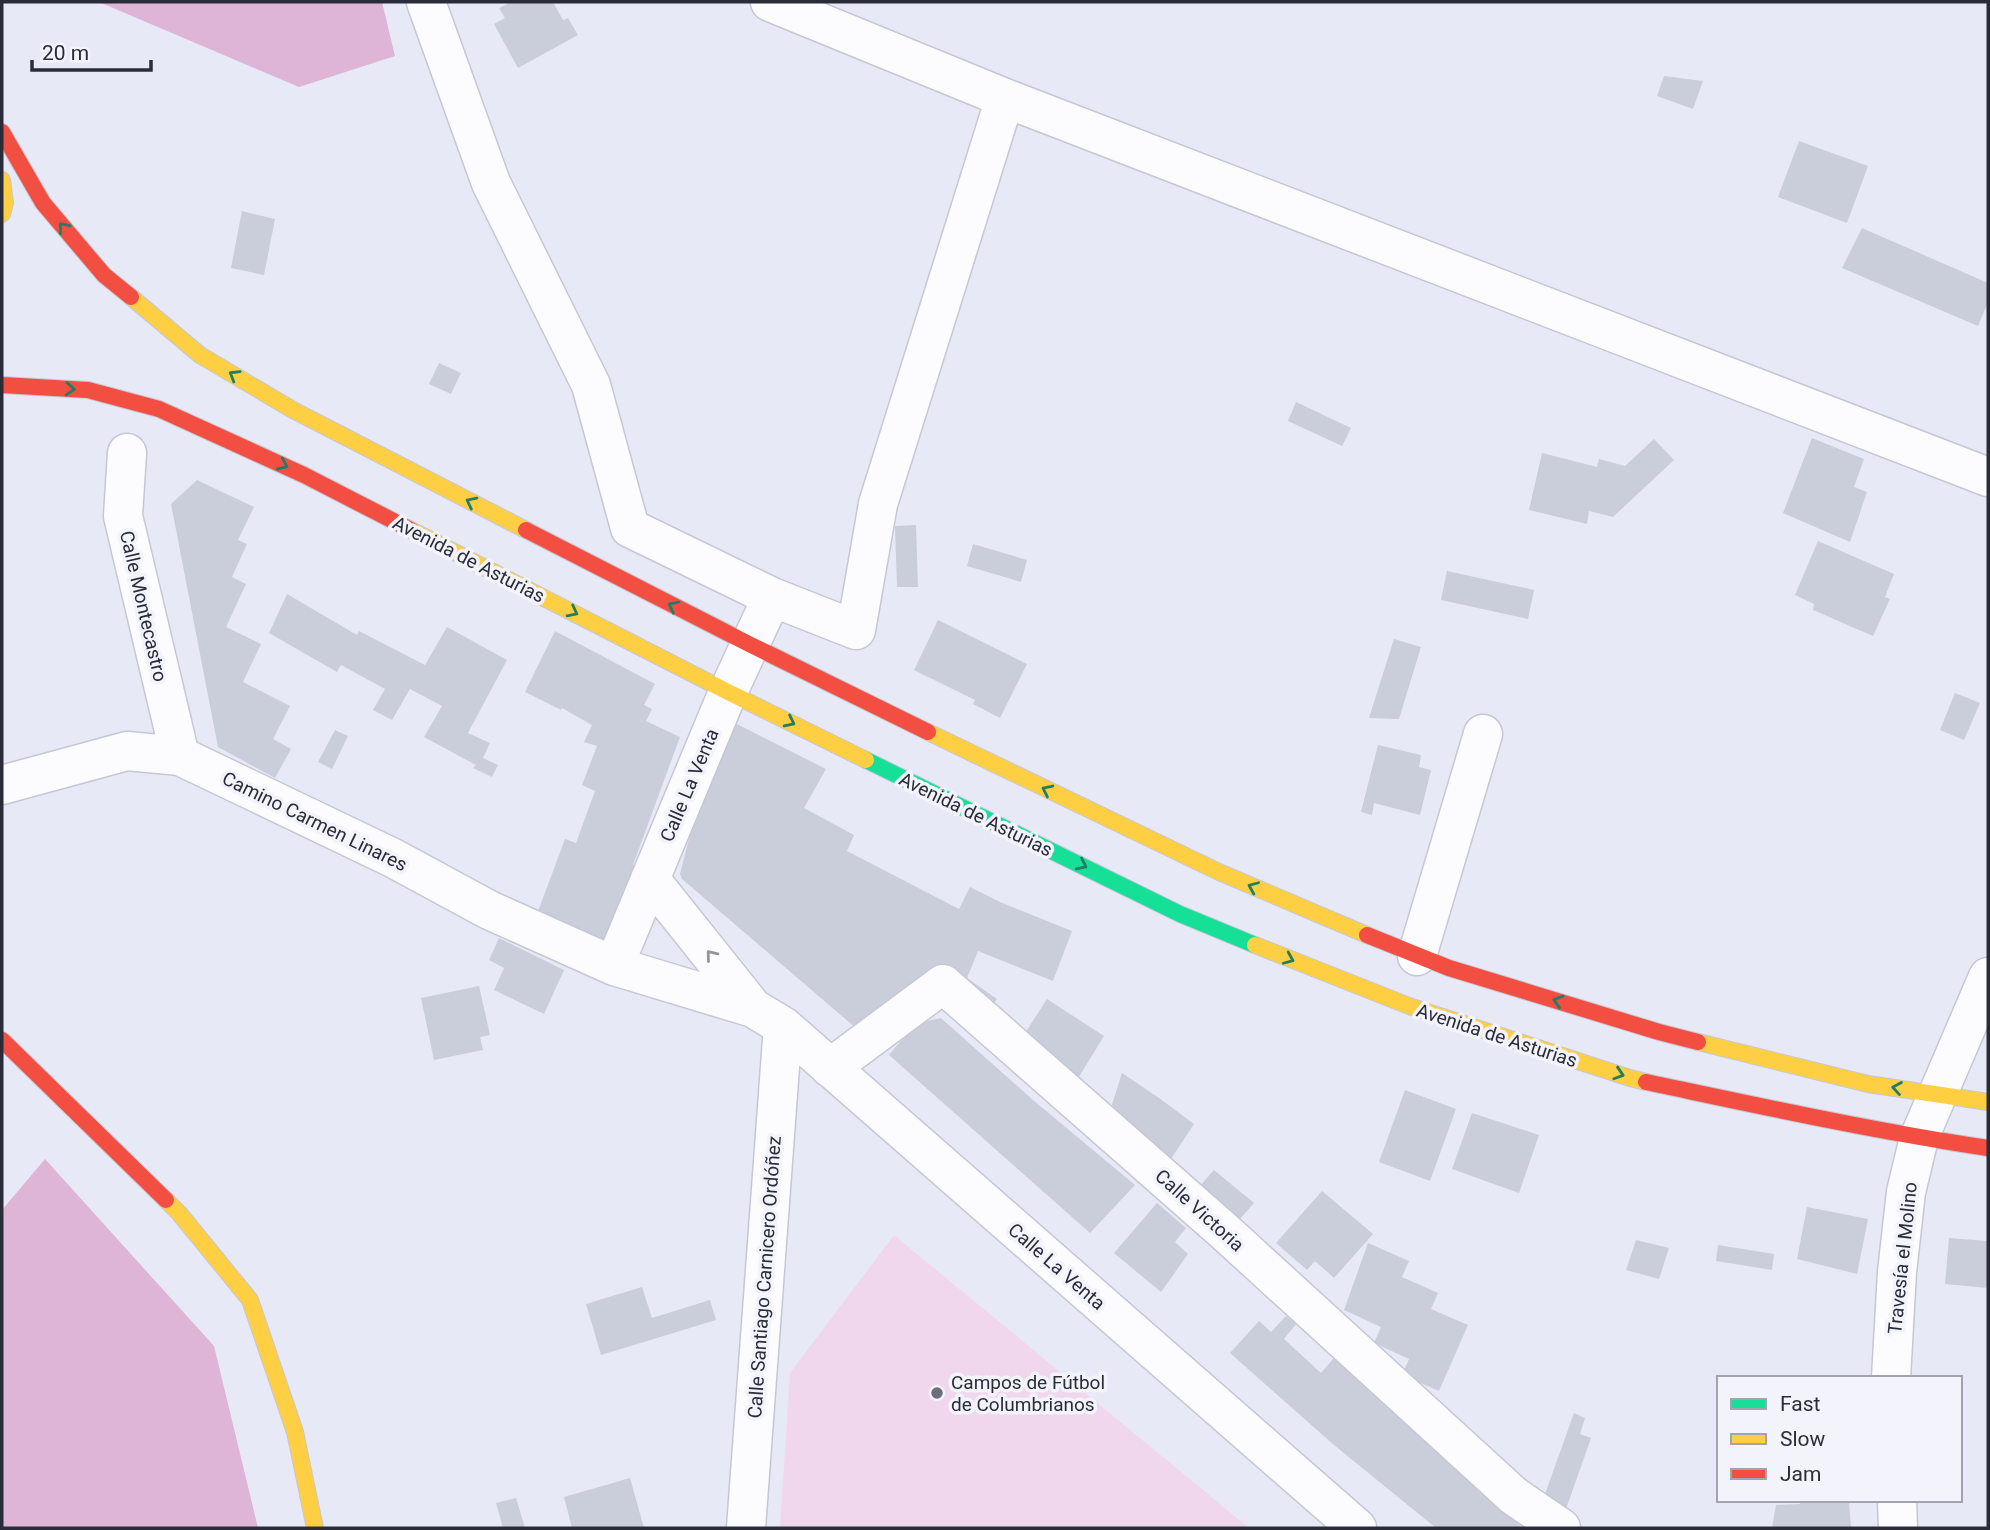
<svg xmlns="http://www.w3.org/2000/svg" width="1990" height="1530" font-family="Roboto,sans-serif">
<style>
.green{fill:#f0d7ee}
.forest{fill:#deb4d7}
.building{fill:#c9ceda}
.lines{fill:none;stroke-linecap:round;stroke-linejoin:round}
.street-casing{stroke:#c6c7d4;stroke-width:41}
.fast-casing{stroke:#c6c7d4;stroke-width:18}
.slow-casing{stroke:#c6c7d4;stroke-width:18}
.jam-casing{stroke:#c6c7d4;stroke-width:18}
.street{stroke:#fcfcfe;stroke-width:38}
.fast{stroke:#16e098;stroke-width:16}
.slow{stroke:#ffcf43;stroke-width:16}
.jam{stroke:#f24e42;stroke-width:16}
.oneway{stroke:#217d64}
.oneway2{stroke:#93949c}
.poi-dot{fill:#6c6e7c;stroke:#f2f3fb;stroke-width:2.5}
.labels{text-anchor:middle;stroke-width:7;stroke-linejoin:round;paint-order:stroke}
.street-label{font-size:19px;fill:#2a2c3a;stroke:#f2f3fb}
.poi-label{font-size:19px;fill:#2a2c3a;stroke:#f2f3fb;text-anchor:start}
</style>
<rect width="100%" height="100%" fill="#e8e9f6"/>
<path class="green" d="M 894,1235 L 1249,1528 L 780,1528 L 790,1373 Z"/>
<path class="forest" d="M 99,2 L 382,2 L 395,56 L 299,87 Z
M 45,1159 L 214,1346 L 258,1528 L 2,1528 L 2,1210 Z"/>
<path class="building" d="M 511,2 L 553,2 L 563,20 L 568,18 L 578,35 L 518,68 L 494,24 L 505,18 L 499,8 Z
M 1664,76 L 1703,81 L 1693,109 L 1657,96 Z
M 1799,141 L 1868,166 L 1847,223 L 1778,197 Z
M 242,211 L 275,219 L 264,275 L 231,268 Z
M 1862,228 L 1988,283 L 1988,302 L 1978,326 L 1842,268 Z
M 439,363 L 461,373 L 451,394 L 429,384 Z
M 1296,402 L 1351,428 L 1342,446 L 1288,421 Z
M 1812,438 L 1864,459 L 1854,487 L 1867,492 L 1850,542 L 1783,513 Z
M 1654,439 L 1674,460 L 1613,517 L 1589,511 L 1587,524 L 1529,510 L 1542,453 L 1597,467 L 1599,459 L 1625,466 Z
M 197,480 L 254,507 L 238,540 L 247,544 L 232,577 L 246,584 L 226,627 L 261,644 L 243,682 L 290,706 L 273,739 L 291,749 L 275,778 L 218,747 L 171,504 Z
M 916,525 L 918,587 L 897,587 L 895,526 Z
M 1818,541 L 1894,574 L 1885,597 L 1890,599 L 1873,636 L 1813,610 L 1814,604 L 1795,595 Z
M 973,544 L 1027,560 L 1021,582 L 967,566 Z
M 1447,571 L 1534,590 L 1528,619 L 1441,600 Z
M 287,594 L 357,635 L 359,631 L 425,665 L 447,627 L 507,660 L 468,733 L 490,743 L 483,758 L 498,765 L 492,777 L 473,768 L 476,765 L 424,737 L 442,706 L 410,689 L 392,720 L 373,710 L 385,689 L 341,665 L 337,672 L 269,633 Z
M 938,620 L 1027,664 L 1000,718 L 973,704 L 975,700 L 914,670 Z
M 555,631 L 655,684 L 644,705 L 652,709 L 646,721 L 680,737 L 633,865 L 639,867 L 611,944 L 537,914 L 565,839 L 576,843 L 595,791 L 582,785 L 597,746 L 584,742 L 592,725 L 562,708 L 561,710 L 525,692 Z
M 1394,639 L 1421,647 L 1399,719 L 1369,718 Z
M 1955,693 L 1980,703 L 1964,740 L 1940,730 Z
M 735,723 L 826,769 L 804,808 L 854,835 L 847,851 L 959,909 L 970,887 L 1000,902 L 1072,931 L 1053,981 L 978,951 L 967,978 L 997,999 L 989,1009 L 933,970 L 857,1029 L 682,879 L 680,874 L 704,780 Z
M 335,730 L 348,736 L 332,769 L 318,762 Z
M 1378,745 L 1421,755 L 1419,767 L 1431,770 L 1420,815 L 1374,803 L 1372,815 L 1361,812 Z
M 499,938 L 564,970 L 544,1014 L 494,990 L 504,968 L 489,960 Z
M 479,986 L 490,1035 L 480,1037 L 483,1050 L 434,1060 L 421,998 Z
M 1047,999 L 1104,1036 L 1077,1080 L 1018,1044 Z
M 941,1018 L 1033,1100 L 1135,1185 L 1090,1233 L 889,1055 L 915,1024 Z
M 1122,1073 L 1159,1098 L 1194,1124 L 1169,1162 L 1109,1114 Z
M 1405,1090 L 1456,1109 L 1430,1181 L 1379,1162 Z
M 1472,1113 L 1539,1135 L 1519,1193 L 1452,1169 Z
M 1214,1170 L 1254,1203 L 1240,1219 L 1201,1185 Z
M 1322,1191 L 1373,1234 L 1334,1278 L 1315,1261 L 1307,1270 L 1276,1243 Z
M 1157,1203 L 1186,1228 L 1175,1242 L 1188,1254 L 1161,1292 L 1114,1253 Z
M 1807,1207 L 1868,1219 L 1857,1274 L 1797,1259 Z
M 1949,1238 L 1988,1241 L 1988,1288 L 1945,1284 Z
M 1636,1240 L 1669,1248 L 1659,1279 L 1626,1270 Z
M 1368,1243 L 1409,1261 L 1402,1277 L 1438,1293 L 1431,1309 L 1468,1325 L 1439,1391 L 1402,1375 L 1409,1359 L 1374,1343 L 1381,1327 L 1344,1310 Z
M 1718,1245 L 1774,1254 L 1772,1270 L 1716,1261 Z
M 642,1287 L 652,1318 L 710,1300 L 716,1320 L 601,1355 L 586,1304 Z
M 1286,1316 L 1296,1324 L 1284,1339 L 1321,1373 L 1334,1358 L 1523,1528 L 1436,1528 L 1334,1445 L 1230,1353 L 1259,1321 L 1271,1332 Z
M 1574,1413 L 1585,1418 L 1580,1434 L 1591,1438 L 1566,1509 L 1545,1494 Z
M 630,1478 L 644,1528 L 572,1528 L 564,1497 Z
M 516,1498 L 525,1528 L 503,1528 L 496,1503 Z
M 1800,1500 L 1849,1500 L 1851,1528 L 1772,1528 L 1776,1505 L 1800,1504 Z"/>
<g class="lines">
<defs>
<path id="street" d="M 426,2 L 491,183 L 591,385 L 630,528 L 772,597 L 856,630 L 878,504 L 1005,98
M 770,2 L 1005,98 L 1988,477
M 127,453 L 123,516 L 180,756
M 2,785 L 127,751 L 180,756 L 393,858 L 489,910 L 614,966 L 753,1008 L 783,1026 L 1357,1528
M 650,879 L 753,1008
M 1417,956 L 1483,734
M 614,966 L 728,692 L 772,597
M 830,1068 L 943,984 L 1225,1232 L 1514,1496 L 1561,1528
M 1891,1378 L 1897,1272 L 1906,1192 L 1919,1138 L 1988,977
M 1897,1500 L 1898,1528
M 746,1528 L 783,1026"/>
<path id="fast" d="M 866,760 L 1180,914 L 1255,945"/>
<path id="slow" d="M 2,180 L 5,203 L 2,214
M 131,297 L 200,355 L 293,410 L 526,530
M 411,530 L 728,692 L 866,760
M 928,732 L 1219,872 L 1367,935
M 1255,945 L 1409,1006 L 1630,1078 L 1646,1082
M 1698,1042 L 1868,1084 L 1988,1102
M 166,1200 L 179,1213 L 250,1300 L 295,1432 L 315,1528"/>
<path id="jam" d="M 2,132 L 43,203 L 104,275 L 131,297
M 2,385 L 88,390 L 159,409 L 304,475 L 411,530
M 526,530 L 749,644 L 928,732
M 1367,935 L 1449,968 L 1659,1032 L 1698,1042
M 2,1040 L 166,1200
M 1646,1082 C 1760,1106 1873,1131 1988,1148"/>
</defs>
<use href="#street" class="street-casing"/>
<use href="#fast" class="fast-casing"/>
<use href="#slow" class="slow-casing"/>
<use href="#jam" class="jam-casing"/>
<use href="#street" class="street"/>
<use href="#fast" class="fast"/>
<use href="#slow" class="slow"/>
<use href="#jam" class="jam"/>
</g>
<defs><path id="oneway-chevron" d="M-2-3.5L2.5 0L-2 3.5" fill="none" stroke-width="1.6" stroke-linecap="round" stroke-linejoin="round" transform="scale(1.75)"/></defs>
<g class="oneway">
<use href="#oneway-chevron" transform="translate(63 227) rotate(-130)"/>
<use href="#oneway-chevron" transform="translate(234 375) rotate(-149)"/>
<use href="#oneway-chevron" transform="translate(70 389) rotate(4)"/>
<use href="#oneway-chevron" transform="translate(283 465) rotate(25)"/>
<use href="#oneway-chevron" transform="translate(471 502) rotate(-153)"/>
<use href="#oneway-chevron" transform="translate(673 606) rotate(-153)"/>
<use href="#oneway-chevron" transform="translate(573 612) rotate(27)"/>
<use href="#oneway-chevron" transform="translate(790 722) rotate(26)"/>
<use href="#oneway-chevron" transform="translate(1047 790) rotate(-154)"/>
<use href="#oneway-chevron" transform="translate(1082 865) rotate(26)"/>
<use href="#oneway-chevron" transform="translate(1253 887) rotate(-157)"/>
<use href="#oneway-chevron" transform="translate(1289 959) rotate(23)"/>
<use href="#oneway-chevron" transform="translate(1558 1001) rotate(-163)"/>
<use href="#oneway-chevron" transform="translate(1619 1074) rotate(18)"/>
<use href="#oneway-chevron" transform="translate(1897 1088) rotate(-171)"/>
</g>
<use class="oneway2" href="#oneway-chevron" transform="translate(711 955) rotate(-129)"/>
<circle class="poi-dot" cx="937" cy="1393" r="7"/>
<g class="labels">
<g class="street-label">
<text transform="translate(469 559) rotate(27)" y="7">Avenida de Asturias</text>
<text transform="translate(144 606) rotate(77)" y="7">Calle Montecastro</text>
<text transform="translate(689 785) rotate(-67)" y="7">Calle La Venta</text>
<text transform="translate(976 814) rotate(26)" y="7">Avenida de Asturias</text>
<text transform="translate(315 821) rotate(26)" y="7">Camino Carmen Linares</text>
<text transform="translate(1497 1035) rotate(18)" y="7">Avenida de Asturias</text>
<text transform="translate(1200 1210) rotate(42)" y="7">Calle Victoria</text>
<text transform="translate(1902 1258) rotate(-84)" y="7">Travesía el Molino</text>
<text transform="translate(1057 1266) rotate(41)" y="7">Calle La Venta</text>
<text transform="translate(764 1277) rotate(-86)" y="7">Calle Santiago Carnicero Ordóñez</text>
</g>
<g class="poi-label">
<text x="951" y="1389">Campos de Fútbol<tspan x="951" dy="22">de Columbrianos</tspan></text>
</g>
</g>
<rect width="1990" height="1530" fill="none" stroke="#2a2c3a" stroke-width="7"/>
<rect x="1717" y="1376" width="245" height="126" fill="#f2f3fb" stroke="#a2a3ae" stroke-width="2"/>
<rect x="1731" y="1399" width="35" height="10" fill="#16e098" stroke="#a2a3ae" stroke-width="2"/>
<text x="1780" y="1411" font-size="21" fill="#2a2c3a">Fast</text>
<rect x="1731" y="1434" width="35" height="10" fill="#ffcf43" stroke="#a2a3ae" stroke-width="2"/>
<text x="1780" y="1446" font-size="21" fill="#2a2c3a">Slow</text>
<rect x="1731" y="1469" width="35" height="10" fill="#f24e42" stroke="#a2a3ae" stroke-width="2"/>
<text x="1780" y="1481" font-size="21" fill="#2a2c3a">Jam</text>
<path d="M32 60v10h119v-10" fill="none" stroke="#2a2c3a" stroke-width="3.5"/>
<text x="42" y="60" font-size="21" fill="#2a2c3a" stroke="#f2f3fb" stroke-width="5" paint-order="stroke">20 m</text>
</svg>
